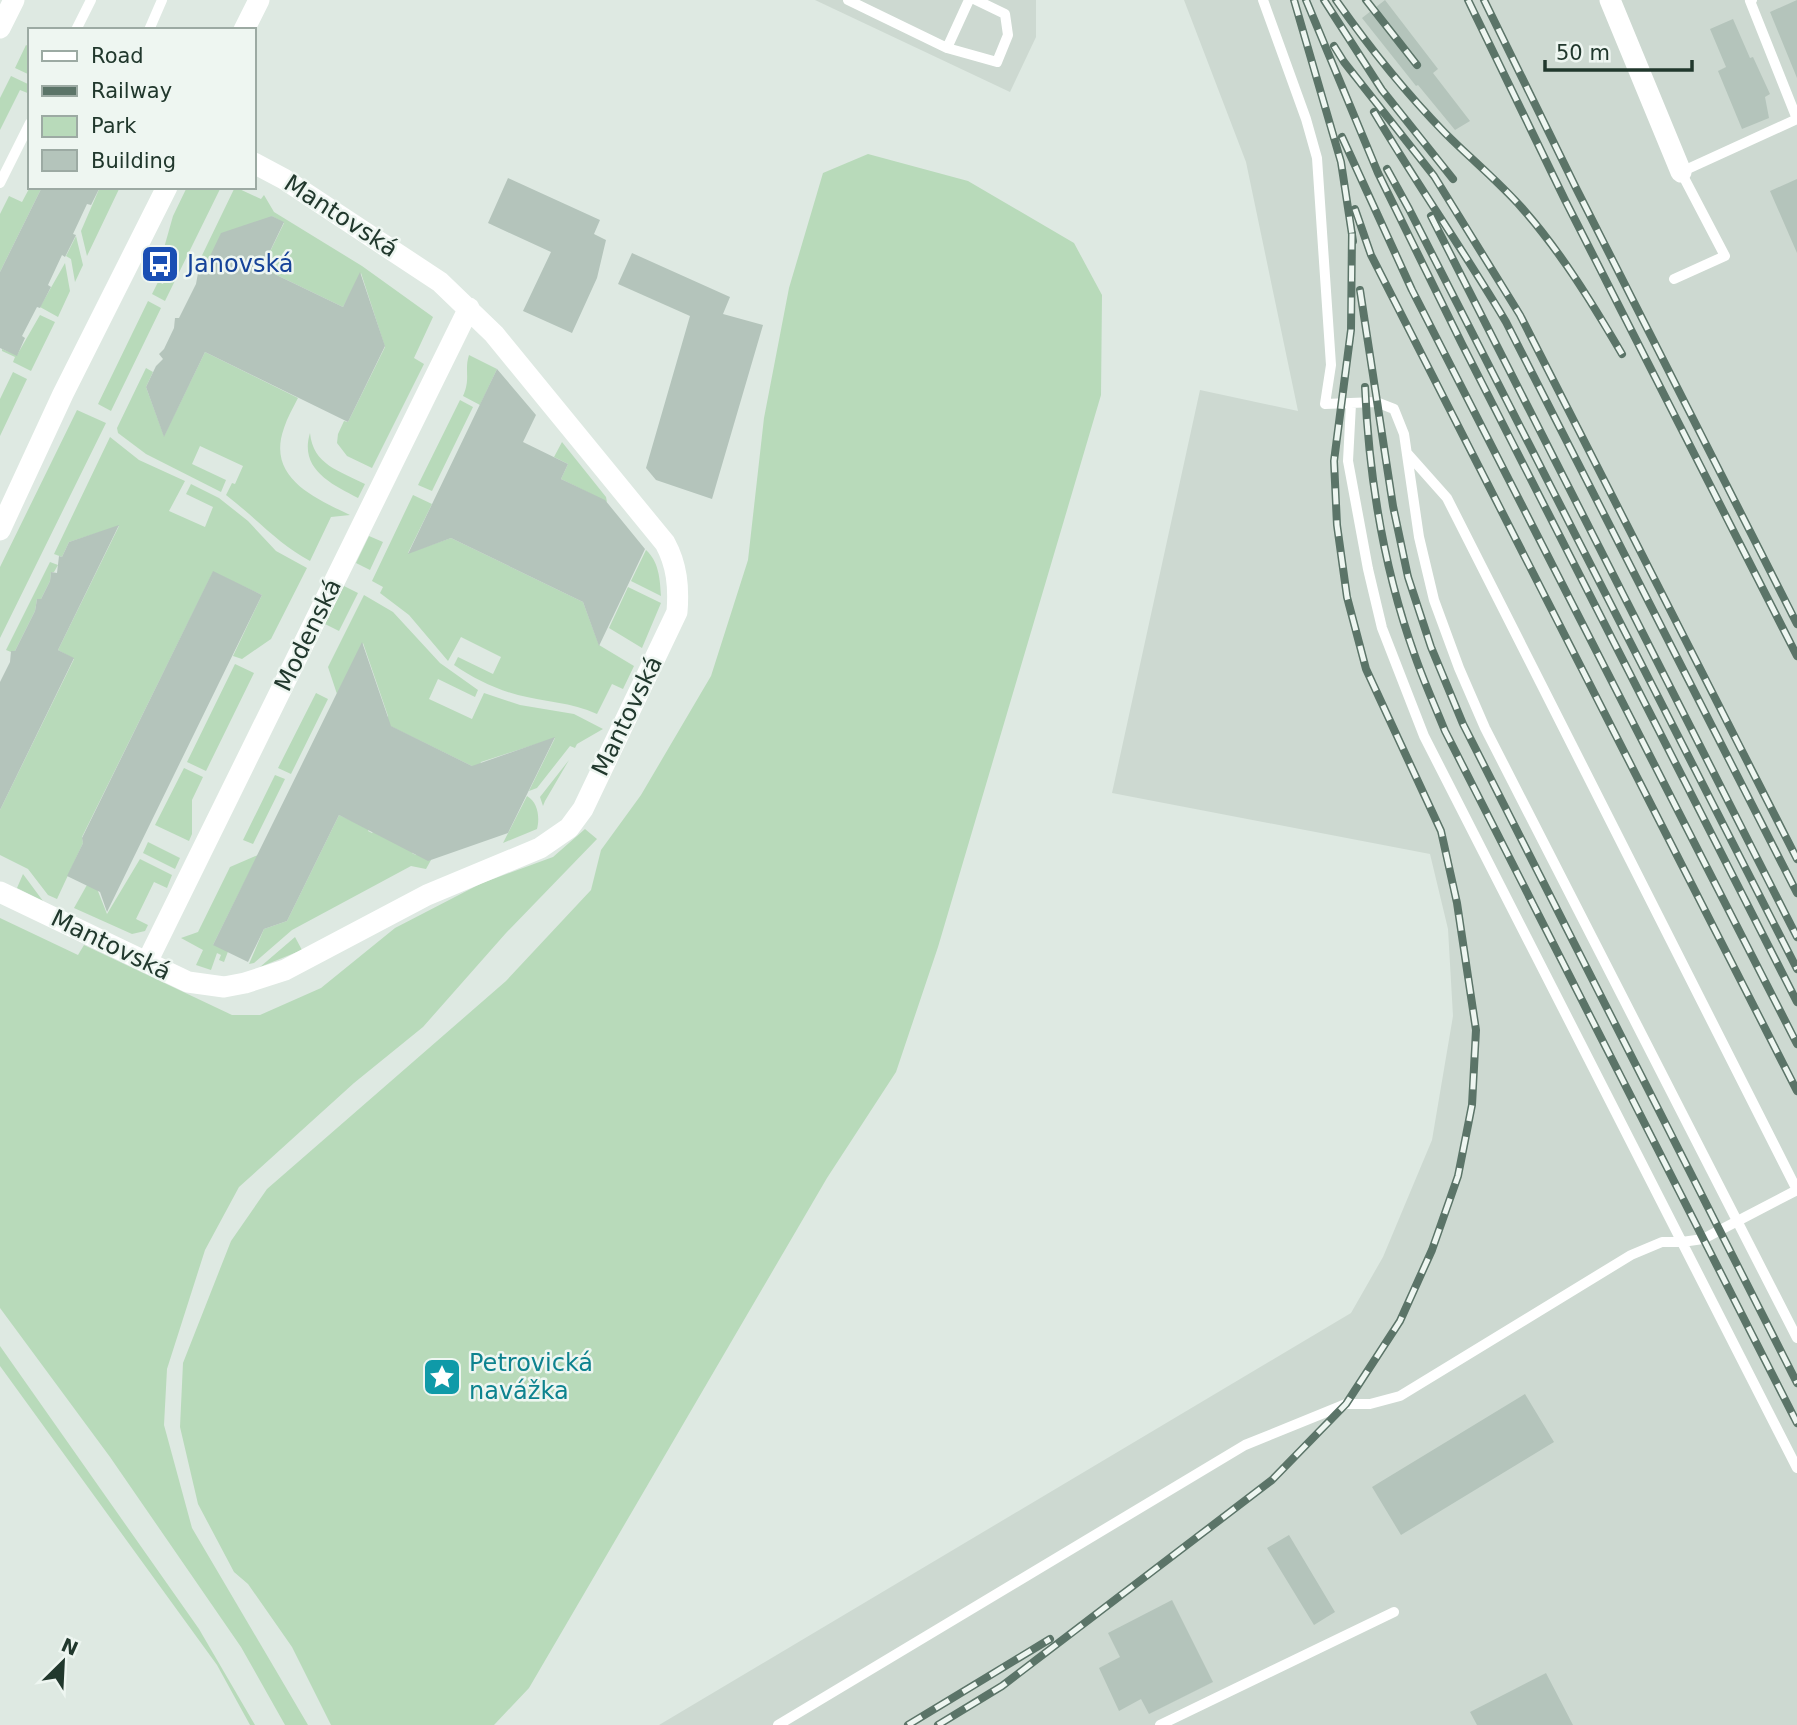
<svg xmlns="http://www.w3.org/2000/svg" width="1797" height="1725" font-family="'DejaVu Sans',sans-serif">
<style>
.built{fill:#cdd9d1}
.green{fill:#b8daba}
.building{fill:#b4c4bb}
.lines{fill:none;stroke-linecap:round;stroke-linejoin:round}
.service{stroke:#fff;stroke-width:10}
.minor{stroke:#fff;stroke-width:21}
.tertiary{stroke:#fff;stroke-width:21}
.rail-casing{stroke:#5b7468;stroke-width:8}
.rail{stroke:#eef6f1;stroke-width:5;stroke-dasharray:16;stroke-linecap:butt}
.labels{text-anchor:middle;stroke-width:5;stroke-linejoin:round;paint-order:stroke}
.street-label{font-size:24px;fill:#21382d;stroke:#eef6f1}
.transit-label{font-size:24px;fill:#164399;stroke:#eef6f1;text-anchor:start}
.culture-label{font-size:24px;fill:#0d838f;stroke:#eef6f1;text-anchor:start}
</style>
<rect width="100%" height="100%" fill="#dee9e2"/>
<path class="built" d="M 815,0 L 1036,0 L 1036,37 L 1010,92 Z
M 1184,0 L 1797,0 L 1797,1725 L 659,1725 L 1351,1313 L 1383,1257 L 1432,1140 L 1453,1016 L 1448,929 L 1430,854 L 1112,793 L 1200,390 L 1298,411 L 1246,162 Z"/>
<path class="green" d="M 26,45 L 30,47 L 30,75 L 15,68 Z
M 11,76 L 30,85 L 30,94 L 20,90 L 0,130 L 0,98 Z
M 868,154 L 968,181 L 1074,243 L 1102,295 L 1101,395 L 938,947 L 896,1072 L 827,1178 L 529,1688 L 494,1725 L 331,1725 L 292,1647 L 248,1584 L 234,1572 L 198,1504 L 180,1427 L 183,1363 L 231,1241 L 267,1189 L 506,981 L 591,890 L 601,850 L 641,795 L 711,676 L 748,560 L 764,418 L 789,288 L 823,173 Z
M 30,187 L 42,187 L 0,272 L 0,214 L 9,196 L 22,202 Z
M 100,187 L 120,187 L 87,256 L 81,231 Z
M 187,187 L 221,187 L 165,301 L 152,294 L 158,282 L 163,284 L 172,264 L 168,261 L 169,258 L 162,255 L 173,216 Z
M 235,187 L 261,199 L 264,195 L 274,212 L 362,266 L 433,317 L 414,358 L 424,364 L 372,468 L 347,456 L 337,443 L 338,434 L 344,421 L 348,422 L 385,347 L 361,273 L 343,307 L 262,268 L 284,223 L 272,216 L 202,273 L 194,272 Z
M 76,236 L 83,265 L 75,282 L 71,259 L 66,256 Z
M 65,263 L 70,291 L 58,317 L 40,307 Z
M 148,301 L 161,308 L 111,411 L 98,404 Z
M 40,315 L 55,322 L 31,371 L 13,362 L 15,357 L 2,351 L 2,349 L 17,355 Z
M 205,352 L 298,398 C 293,408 287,418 284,428 C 266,478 315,498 350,515 L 331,517 L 310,561 C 278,544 255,517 226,495 L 232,483 L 235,484 L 243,466 L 200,446 L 192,464 L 226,480 L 221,492 L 146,454 L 118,433 L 117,428 L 146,368 L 153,372 L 146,387 L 164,436 Z
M 469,355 L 497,369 L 480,405 L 463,396 C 471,379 464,370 469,355 Z
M 13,372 L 27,379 L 0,436 L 0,399 Z
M 460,400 L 473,407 L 432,491 L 418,485 Z
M 77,410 L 106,423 L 0,638 L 0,567 Z
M 310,433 C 313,465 340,471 365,484 L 358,498 C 331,484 299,469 310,433 Z
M 110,437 L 139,460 L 185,481 L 169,511 L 205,527 L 213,507 L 186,494 L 191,484 L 219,498 L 248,521 L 276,551 L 307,568 L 271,639 L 242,659 L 233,656 L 262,595 L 213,572 L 82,837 L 83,843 L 57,899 L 48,895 L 28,869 L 0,855 L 0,810 L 74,659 L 58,650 L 119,526 L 69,542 L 62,557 L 54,554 Z
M 562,442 L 606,497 L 607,502 L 561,479 L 568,464 L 554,457 Z
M 413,495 L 432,504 L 408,553 L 451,538 L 583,602 L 599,645 L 634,666 L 623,689 L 612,684 L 597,714 C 571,702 545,702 518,695 C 495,689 473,678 454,665 L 458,657 L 493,674 L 501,657 L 461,637 L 448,661 L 409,615 L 380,593 L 383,587 L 372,581 Z
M 369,536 L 383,542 L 370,570 L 356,563 Z
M 646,550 C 659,562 660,579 661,596 L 631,581 Z
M 50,562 L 58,565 L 54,572 L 51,572 L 50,581 L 41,599 L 37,599 L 35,611 L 15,651 L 11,652 L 6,650 Z
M 344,586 L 358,593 L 339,631 L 325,624 Z
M 628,587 L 661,603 L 642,648 L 609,628 Z
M 364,595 L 393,612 L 440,663 L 478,690 L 475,697 L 438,679 L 429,699 L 472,719 L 484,693 L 520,705 L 574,714 L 603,729 L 577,744 L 575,748 L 570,746 L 537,788 L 529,791 L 555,738 L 481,762 L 478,769 L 384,723 L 388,716 L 363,643 L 337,694 L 328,667 Z
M 235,664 L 254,673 L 206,771 L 187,762 Z
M 316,693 L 328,699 L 291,774 L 278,768 Z
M 569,760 L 545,801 L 543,806 L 540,797 Z
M 184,768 L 203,777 L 192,800 L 192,834 L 189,841 L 155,825 Z
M 275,775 L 285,779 L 253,844 L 243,840 Z
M 527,796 C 538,802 540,818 537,829 L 503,843 Z
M 339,815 L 369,829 L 368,831 L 372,833 L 373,832 L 412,851 L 412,853 L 416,855 L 417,853 L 431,860 L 426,869 L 411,866 L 292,930 L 254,963 L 249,964 L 264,929 L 287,921 Z
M 585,829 L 597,839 L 506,933 L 423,1027 L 354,1083 L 239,1187 L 205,1250 L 167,1369 L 164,1425 L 192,1528 L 308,1725 L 285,1725 L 241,1647 L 110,1457 L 0,1308 L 0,918 L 78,955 L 84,945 L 232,1015 L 260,1015 L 321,988 L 395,928 L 482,883 L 553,857 Z
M 148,842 L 180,858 L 175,869 L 143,853 Z
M 258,855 L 213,945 L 232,941 L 224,962 L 219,960 L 221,955 L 217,953 L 211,970 L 196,965 L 203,950 L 181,938 L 198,932 L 230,867 Z
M 140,859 L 172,875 L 167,888 L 154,882 L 136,919 L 148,925 L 145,931 L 132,934 L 74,908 L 92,876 L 107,914 Z
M 23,874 L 43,901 L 17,888 Z
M 295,937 L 302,950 L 260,967 Z
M 0,1346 L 199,1629 L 255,1725 L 250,1725 L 217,1665 L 0,1366 Z"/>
<path class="building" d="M 1385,0 L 1438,69 L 1433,73 L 1470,121 L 1455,130 L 1418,85 L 1416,86 L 1362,18 Z
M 1797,0 L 1797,78 L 1770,12 Z
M 1733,19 L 1750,58 L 1753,57 L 1770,94 L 1765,97 L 1769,118 L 1742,129 L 1718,71 L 1726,67 L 1710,29 Z
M 508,178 L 600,220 L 594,234 L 606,240 L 597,278 L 572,333 L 523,311 L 551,252 L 488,223 Z
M 1797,179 L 1797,253 L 1770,191 Z
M 42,187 L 100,187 L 91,205 L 87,204 L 73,234 L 76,235 L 65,257 L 62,255 L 48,285 L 51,287 L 40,308 L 37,307 L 22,336 L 25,338 L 17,356 L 0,348 L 0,272 Z
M 272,216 L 284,222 L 262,268 L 343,307 L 360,272 L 385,346 L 348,422 L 205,352 L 164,437 L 146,387 L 156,366 L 163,359 L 159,354 L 164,349 L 174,328 L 175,318 L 179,318 L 196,284 L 198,273 L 202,273 L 221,233 Z
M 632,253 L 730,297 L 723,314 L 763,325 L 712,499 L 656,480 L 646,468 L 690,316 L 618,284 Z
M 497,369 L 536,415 L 523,442 L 568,464 L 561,479 L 605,500 L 645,549 L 599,646 L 583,602 L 451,538 L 408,554 Z
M 119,525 L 58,650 L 74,658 L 0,810 L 0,682 L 10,662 L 11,651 L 15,651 L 35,611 L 37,599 L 41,599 L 50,581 L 51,572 L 57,573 L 59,556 L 62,557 L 69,542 Z
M 213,571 L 262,595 L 107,912 L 100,892 L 67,876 L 83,843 L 82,838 Z
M 362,642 L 391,726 L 472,766 L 555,737 L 508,833 L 428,861 L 339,815 L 287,921 L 264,929 L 248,962 L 213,945 Z
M 1525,1394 L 1554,1442 L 1401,1535 L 1372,1487 Z
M 1289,1535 L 1335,1612 L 1314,1625 L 1267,1548 Z
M 1172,1600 L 1213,1682 L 1149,1714 L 1141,1699 L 1119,1711 L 1099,1668 L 1120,1657 L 1108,1633 Z
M 1546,1673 L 1573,1725 L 1477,1725 L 1470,1712 Z"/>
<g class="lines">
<path class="service" d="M 848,0 L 947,48 L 969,0
M 1263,0 L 1306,119 L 1317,158 L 1331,365 L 1325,404 L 1376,402 L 1394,409 L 1404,434 L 1419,537 L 1434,600 L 1459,668 L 1485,728 L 1797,1338
M 1752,0 L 1750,1 L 1797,119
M 76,30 L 91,0
M 149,30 L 162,0
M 947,48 L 997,62 L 1008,35 L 1005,14 L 976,0
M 0,183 L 30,123
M 1674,279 L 1725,256 L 1681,172 L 1797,119
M 1351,404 L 1348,461 L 1368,569 L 1382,628 L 1424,736 L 1797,1468
M 778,1725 L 1245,1445 L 1346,1404 L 1370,1404 L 1400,1396 L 1631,1255 L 1662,1242 L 1682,1242 L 1703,1239 L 1797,1190 L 1447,498 L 1407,453
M 1160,1725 L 1394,1612"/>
<path class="minor" d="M 1610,0 L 1681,172
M 0,28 L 14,0
M 0,892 L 188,982 L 224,987 L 245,983 L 285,970 L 427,895 L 540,848 L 569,828 L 583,809 L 677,612 C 679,587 677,565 665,543 L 494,334 L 440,282 L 284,179 L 254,163
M 147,962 L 469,308"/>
<path class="tertiary" d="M 244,30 L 259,0
M 0,530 L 63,394 L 167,187"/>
<defs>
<path id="rail" d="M 1294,0 L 1341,162 L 1353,241
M 1306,0 L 1378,173 L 1462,344 L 1797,1002
M 1324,0 L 1382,90 L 1453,179
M 1336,0 C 1369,47 1405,92 1445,133 C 1470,158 1498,181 1522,208 C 1561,252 1592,303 1622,354
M 1366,0 L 1417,65
M 1468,0 L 1565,200 L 1797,656
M 1484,0 L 1577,190 L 1797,624
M 1334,46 L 1344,62 L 1434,176 L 1520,315 L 1797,859
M 1374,112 C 1416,183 1464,251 1506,322 L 1797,893
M 1342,137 L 1412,290 L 1797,1044
M 1387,169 L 1409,209 L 1797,969
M 1355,209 L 1371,255 L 1797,1091
M 1431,216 L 1797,937
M 1360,290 L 1393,506 L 1408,577 L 1431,647 L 1463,724 L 1797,1383
M 1365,387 C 1369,478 1384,570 1415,656 C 1424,682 1435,706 1445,731 L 1797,1423
M 908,1725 L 1050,1639
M 938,1725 L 1002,1686 L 1272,1480 L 1346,1404 L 1400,1321 L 1432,1250 L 1458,1176 L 1472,1105 L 1476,1030 L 1457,903 L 1441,831 L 1366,669 L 1347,597 L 1337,525 L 1334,461 L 1351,330 L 1352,233"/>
</defs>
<use href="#rail" class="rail-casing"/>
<use href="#rail" class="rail"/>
</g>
<defs>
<symbol id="bus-square" viewBox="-11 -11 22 22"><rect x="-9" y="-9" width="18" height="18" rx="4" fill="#1a4fb4" stroke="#eef6f1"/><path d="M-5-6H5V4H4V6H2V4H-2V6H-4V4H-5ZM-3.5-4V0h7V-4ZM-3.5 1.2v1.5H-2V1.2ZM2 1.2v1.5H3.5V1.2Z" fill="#fff"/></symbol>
<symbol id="sight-square" viewBox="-11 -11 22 22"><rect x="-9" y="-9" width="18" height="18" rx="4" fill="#0f9aa8" stroke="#eef6f1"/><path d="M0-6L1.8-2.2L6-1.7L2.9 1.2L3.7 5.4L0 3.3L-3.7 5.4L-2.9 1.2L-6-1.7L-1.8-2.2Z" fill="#fff"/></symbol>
</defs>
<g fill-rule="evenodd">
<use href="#bus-square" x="138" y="242" width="44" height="44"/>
<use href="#sight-square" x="420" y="1355" width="44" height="44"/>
</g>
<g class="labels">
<g class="street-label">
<text transform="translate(341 216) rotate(33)" y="8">Mantovská</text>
<text transform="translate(308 635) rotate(-64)" y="8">Modenská</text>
<text transform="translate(627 716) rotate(-64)" y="8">Mantovská</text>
<text transform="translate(111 945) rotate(26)" y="8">Mantovská</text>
</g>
<g class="transit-label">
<text x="187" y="272">Janovská</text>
</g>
<g class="culture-label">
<text x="469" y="1371">Petrovická<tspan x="469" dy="28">navážka</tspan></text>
</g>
</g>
<rect x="28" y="28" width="228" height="161" fill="#eef6f1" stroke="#9caaa3" stroke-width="2"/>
<rect x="42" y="51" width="35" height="10" fill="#ffffff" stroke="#9caaa3" stroke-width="2"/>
<text x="91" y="63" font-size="21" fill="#21382d">Road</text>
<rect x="42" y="86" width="35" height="10" fill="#5b7468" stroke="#9caaa3" stroke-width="2"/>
<text x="91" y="98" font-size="21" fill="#21382d">Railway</text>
<rect x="42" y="116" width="35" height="21" fill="#b8daba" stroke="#9caaa3" stroke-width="2"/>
<text x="91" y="133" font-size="21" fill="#21382d">Park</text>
<rect x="42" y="150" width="35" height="21" fill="#b4c4bb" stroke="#9caaa3" stroke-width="2"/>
<text x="91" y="168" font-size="21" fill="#21382d">Building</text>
<g transform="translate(63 1662) rotate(24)" stroke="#eef6f1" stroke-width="5" paint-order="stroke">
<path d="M0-5L12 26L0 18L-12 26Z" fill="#21382d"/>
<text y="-10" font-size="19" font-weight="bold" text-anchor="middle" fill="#21382d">N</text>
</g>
<path d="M1545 60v10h147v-10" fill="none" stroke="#21382d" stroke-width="3.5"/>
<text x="1556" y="60" font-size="21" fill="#21382d" stroke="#eef6f1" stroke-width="5" paint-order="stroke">50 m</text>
</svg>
